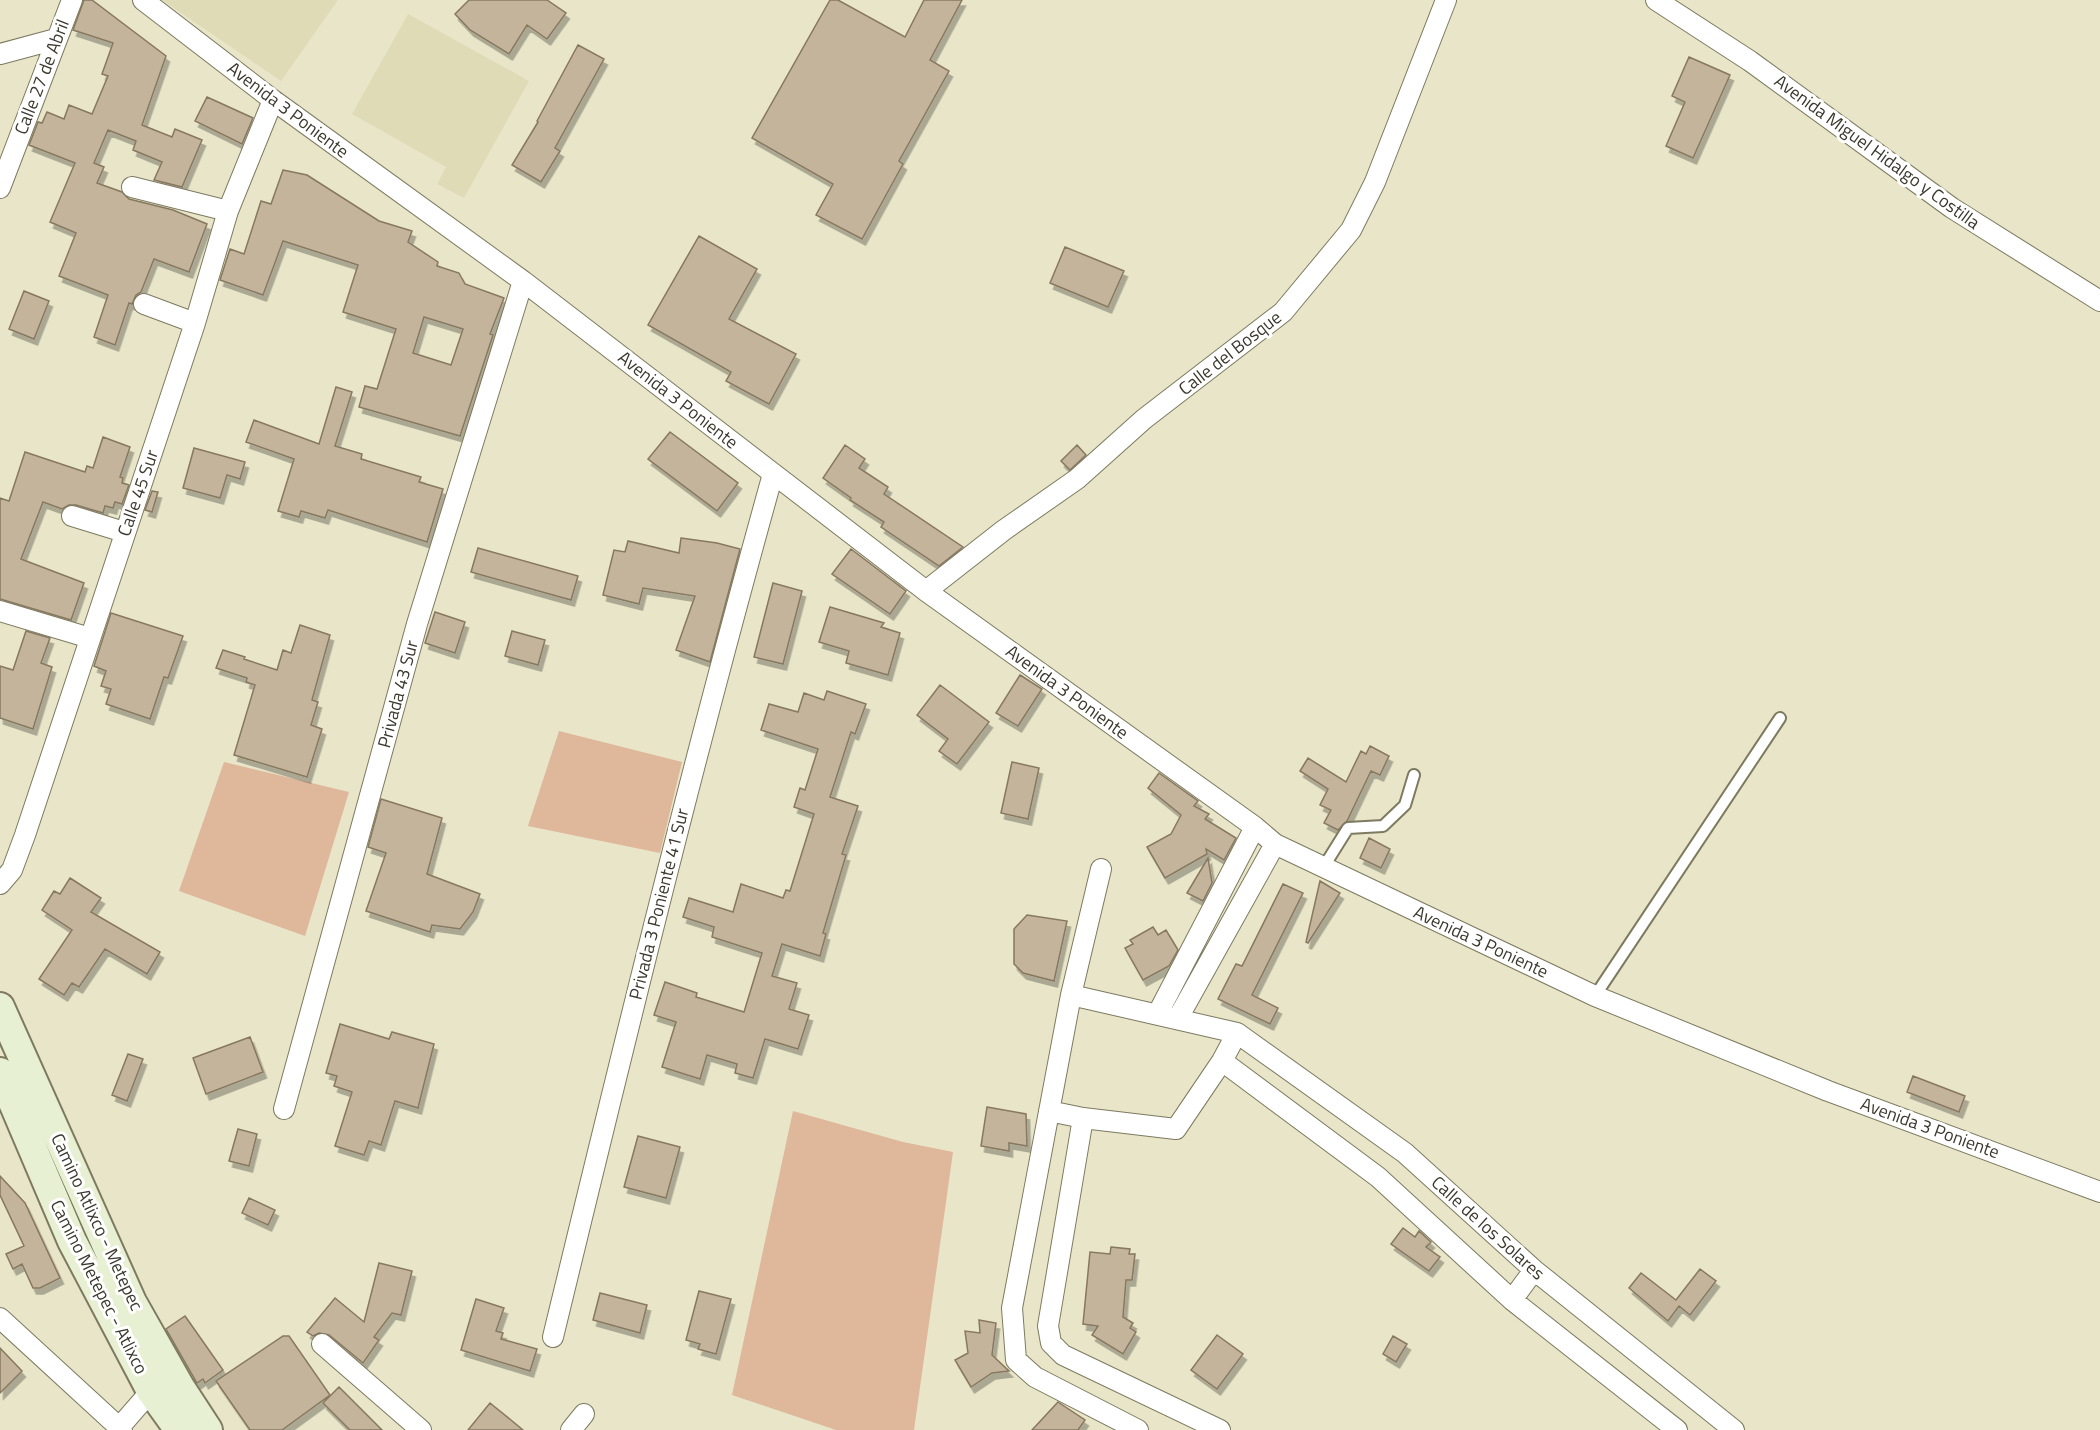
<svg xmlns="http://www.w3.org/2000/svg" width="2100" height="1430" font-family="'Titillium Web',sans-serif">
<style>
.built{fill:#e0dbb7}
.green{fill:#dfb79a}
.building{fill:#c4b49b;stroke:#877861;stroke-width:1.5;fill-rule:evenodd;filter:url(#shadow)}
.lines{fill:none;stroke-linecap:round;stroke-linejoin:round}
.lane-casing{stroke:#7d7a60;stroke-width:14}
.street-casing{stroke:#7d7a60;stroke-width:22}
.secondary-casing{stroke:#7d7a60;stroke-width:32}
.lane{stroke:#fff;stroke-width:10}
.street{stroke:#fff;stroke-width:20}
.secondary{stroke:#e7f0d3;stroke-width:28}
.labels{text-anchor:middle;stroke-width:6;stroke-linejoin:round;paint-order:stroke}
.street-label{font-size:18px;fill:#3b392e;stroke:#fff}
</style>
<defs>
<filter id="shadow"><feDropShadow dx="3.5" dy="6" stdDeviation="0" flood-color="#0004"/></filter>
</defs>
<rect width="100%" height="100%" fill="#e8e5c8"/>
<path class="built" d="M 162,0 L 338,0 L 281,81 Z
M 408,14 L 529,81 L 464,198 L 437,184 L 446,167 L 352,114 Z"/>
<path class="green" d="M 559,731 L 682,762 L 660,853 L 528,826 Z
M 224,762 L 349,792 L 305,936 L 179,891 Z
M 793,1111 L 903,1142 L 953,1152 L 914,1430 L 836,1430 L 732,1395 Z"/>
<path class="building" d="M 84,0 L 92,0 L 166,56 L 142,125 L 172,137 L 175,129 L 202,140 L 182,187 L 154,180 L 162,162 L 133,150 L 136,141 L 108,130 L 94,163 L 104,167 L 97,183 L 122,192 L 129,199 L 173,210 L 207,224 L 189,272 L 154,259 L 141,292 L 136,295 L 132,304 L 129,303 L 115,345 L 94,337 L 108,295 L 59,276 L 76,233 L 50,222 L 75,163 L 29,145 L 38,122 L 42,123 L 47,112 L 64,119 L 69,105 L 92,114 L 108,76 L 102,74 L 113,43 L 73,30 Z
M 469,0 L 547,0 L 566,13 L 547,39 L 527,25 L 509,54 L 470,30 L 455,14 Z
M 830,0 L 838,0 L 905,37 L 924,0 L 962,0 L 930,60 L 949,71 L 899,161 L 903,164 L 862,239 L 816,215 L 833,184 L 752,138 Z
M 578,45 L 604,59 L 555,148 L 560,151 L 541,182 L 512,165 L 538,122 L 537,121 Z
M 1689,57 L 1730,75 L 1693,158 L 1666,146 L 1685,102 L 1672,96 Z
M 207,97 L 253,118 L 242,144 L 195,121 Z
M 283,170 L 307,175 L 379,221 L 412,231 L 408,242 L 438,262 L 437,266 L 459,273 L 465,284 L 504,298 L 490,334 L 493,335 L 460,436 L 359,407 L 365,386 L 377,389 L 396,329 L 343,312 L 358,265 L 283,241 L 263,295 L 220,280 L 230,249 L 244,254 L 261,201 L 271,204 ZM 424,317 L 463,329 L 451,365 L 413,353 Z
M 699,236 L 757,269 L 729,319 L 796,354 L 769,404 L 726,381 L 731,372 L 648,325 Z
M 1065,247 L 1124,271 L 1108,307 L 1050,283 Z
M 24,291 L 49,301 L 34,339 L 9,329 Z
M 336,387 L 352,392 L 335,446 L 362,454 L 361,459 L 421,477 L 419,482 L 443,489 L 427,542 L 328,510 L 325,518 L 301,511 L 299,517 L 278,511 L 294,459 L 246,442 L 254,420 L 319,444 Z
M 670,432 L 738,483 L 717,511 L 648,459 Z
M 103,437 L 130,447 L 120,477 L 123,478 L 122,483 L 129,485 L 122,504 L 115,502 L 113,508 L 105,506 L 103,513 L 76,505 L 69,505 L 62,509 L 43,502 L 21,559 L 84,583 L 71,620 L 0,599 L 0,498 L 9,501 L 25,452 L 85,472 L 87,466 L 93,468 Z
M 845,445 L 865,459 L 859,468 L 888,487 L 884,494 L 963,547 L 939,566 L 881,527 L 884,522 L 850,500 L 851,498 L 823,478 Z
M 1077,445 L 1086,455 L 1070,470 L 1061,461 Z
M 194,448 L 245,462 L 240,479 L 227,475 L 220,498 L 183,488 Z
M 152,491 L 158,492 L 152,512 L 145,510 Z
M 681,538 L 717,543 L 740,549 L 710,662 L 676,650 L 695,596 L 643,588 L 639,604 L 603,595 L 614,550 L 625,552 L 628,541 L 679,553 Z
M 478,548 L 578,576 L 571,600 L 471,572 Z
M 851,549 L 906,591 L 890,614 L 832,574 Z
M 773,583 L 802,591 L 783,664 L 754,657 Z
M 830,607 L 884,623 L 881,627 L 900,633 L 888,675 L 846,663 L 849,651 L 819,642 Z
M 435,612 L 465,622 L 455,653 L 425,643 Z
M 111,613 L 183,636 L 168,678 L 164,677 L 150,719 L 106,704 L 111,689 L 101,686 L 106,671 L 94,666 Z
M 300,625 L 330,635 L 312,700 L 318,702 L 311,725 L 322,729 L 307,777 L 234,755 L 255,685 L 246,682 L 247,678 L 216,668 L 223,650 L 245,657 L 244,659 L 277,670 L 283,650 L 291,653 Z
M 26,631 L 50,638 L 41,663 L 52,667 L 33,729 L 0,718 L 0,666 L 13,670 Z
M 512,631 L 545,640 L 538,665 L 505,656 Z
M 1020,675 L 1042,689 L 1018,726 L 996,713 Z
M 940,685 L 989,722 L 957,764 L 939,751 L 948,739 L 917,715 Z
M 827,691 L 866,704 L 855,734 L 851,732 L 830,797 L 858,806 L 842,854 L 846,855 L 823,933 L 826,934 L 820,956 L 782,944 L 772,976 L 797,983 L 789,1009 L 809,1015 L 798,1049 L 765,1039 L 753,1078 L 735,1073 L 737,1064 L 707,1055 L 700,1079 L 662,1067 L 676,1022 L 654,1015 L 665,982 L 697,993 L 696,997 L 744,1012 L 762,953 L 712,937 L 714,927 L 683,917 L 689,898 L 733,912 L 741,884 L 783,898 L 786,890 L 790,891 L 814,814 L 794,807 L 800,788 L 805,790 L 818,749 L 761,730 L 769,704 L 798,712 L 804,693 L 824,700 Z
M 1370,746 L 1389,756 L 1380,775 L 1371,771 L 1347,821 L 1338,830 L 1324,823 L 1331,810 L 1320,805 L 1328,789 L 1300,771 L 1308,758 L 1346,782 L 1361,751 L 1366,754 Z
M 1012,762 L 1039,768 L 1028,819 L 1001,813 Z
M 1159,773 L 1198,801 L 1194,806 L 1209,814 L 1205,819 L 1236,838 L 1224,860 L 1206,849 L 1207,854 L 1165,878 L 1147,847 L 1171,834 L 1181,815 L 1148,788 Z
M 381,799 L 442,818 L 427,874 L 480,894 L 473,912 L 460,929 L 432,925 L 430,932 L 366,911 L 386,853 L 368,847 Z
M 1369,838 L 1390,849 L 1381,868 L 1360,858 Z
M 1208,858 L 1212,883 L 1203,901 L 1187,893 Z
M 70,878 L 101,898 L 91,912 L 160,952 L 147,974 L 105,949 L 79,987 L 72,983 L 64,995 L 39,979 L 72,930 L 42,910 L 54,891 L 60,894 Z
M 1320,881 L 1340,893 L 1308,943 L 1306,942 Z
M 1283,884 L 1303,893 L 1252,995 L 1278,1008 L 1270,1024 L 1218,999 L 1236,964 L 1242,966 Z
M 1027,915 L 1067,921 L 1054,981 L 1023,973 L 1014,964 L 1014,929 Z
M 1153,927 L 1158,935 L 1166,930 L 1178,950 L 1169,966 L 1143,980 L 1125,948 L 1133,944 L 1130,940 Z
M 340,1024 L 389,1039 L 392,1032 L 434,1044 L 418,1108 L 395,1101 L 381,1145 L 369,1141 L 364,1155 L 335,1146 L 352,1092 L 334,1086 L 337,1076 L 326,1073 Z
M 250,1037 L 263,1072 L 206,1094 L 193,1058 Z
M 128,1054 L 143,1059 L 127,1101 L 112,1095 Z
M 1913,1076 L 1965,1096 L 1959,1112 L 1907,1092 Z
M 987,1107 L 1026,1114 L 1027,1146 L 1009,1143 L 1009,1151 L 981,1146 Z
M 238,1129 L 257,1134 L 249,1166 L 229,1161 Z
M 638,1136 L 680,1147 L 666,1198 L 624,1187 Z
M 0,1176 L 25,1203 L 60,1278 L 40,1288 L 33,1288 L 22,1264 L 13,1269 L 6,1254 L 24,1246 L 0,1195 Z
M 249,1198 L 275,1210 L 268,1225 L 242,1213 Z
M 1403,1228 L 1415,1237 L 1419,1231 L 1431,1242 L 1426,1247 L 1440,1257 L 1429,1271 L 1391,1244 Z
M 1111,1247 L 1130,1249 L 1129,1254 L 1135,1254 L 1132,1280 L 1126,1280 L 1123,1317 L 1133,1323 L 1130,1328 L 1136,1332 L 1123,1354 L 1092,1335 L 1098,1326 L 1083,1324 L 1090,1252 L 1110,1254 Z
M 379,1263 L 412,1271 L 401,1315 L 392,1313 L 374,1337 L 379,1340 L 363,1363 L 329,1335 L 319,1333 L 313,1336 L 307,1332 L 335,1298 L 364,1322 Z
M 1700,1269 L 1716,1281 L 1690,1315 L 1679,1306 L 1668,1321 L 1629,1288 L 1641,1273 L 1676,1300 Z
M 699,1291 L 731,1299 L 716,1354 L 698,1349 L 700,1344 L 686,1340 Z
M 600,1293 L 647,1305 L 640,1333 L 593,1320 Z
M 476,1299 L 504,1308 L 496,1331 L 503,1333 L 501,1339 L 537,1349 L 530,1371 L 461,1350 Z
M 185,1316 L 223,1370 L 205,1383 L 203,1379 L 197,1383 L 166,1329 Z
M 979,1320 L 996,1323 L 992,1355 L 1009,1371 L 992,1373 L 971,1387 L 955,1360 L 968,1353 L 965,1331 L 980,1333 Z
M 1217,1335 L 1243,1354 L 1217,1389 L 1191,1370 Z
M 283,1336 L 289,1336 L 330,1395 L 282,1430 L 250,1430 L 216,1381 Z
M 1393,1336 L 1407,1344 L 1396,1362 L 1383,1354 Z
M 0,1348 L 22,1371 L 0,1393 Z
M 339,1387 L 382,1430 L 350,1430 L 323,1403 Z
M 1058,1402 L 1085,1420 L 1078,1430 L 1032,1430 Z
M 490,1403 L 511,1420 L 523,1430 L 468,1430 Z"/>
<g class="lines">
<defs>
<path id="lane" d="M 1323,868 L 1348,828 L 1383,826 L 1405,805 L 1414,775
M 1595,996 L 1780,718"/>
<path id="street" d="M 143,0 L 273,100 L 523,281 L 926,591 L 1255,827 L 1275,844 L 1595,996 L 1828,1091 L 2100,1192
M 1656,0 L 1750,61 L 1952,208 L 2100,301
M 0,54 L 56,39
M 132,187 L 228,211
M 0,188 L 72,0
M 144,304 L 195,323
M 72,516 L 124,532
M 926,591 L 1004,530 L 1077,479 L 1144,419 L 1283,312 L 1351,230 L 1375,182 L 1446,0
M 0,611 L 90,638
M 1101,869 L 1071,995 L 1012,1308 L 1016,1360 L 1035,1377 L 1138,1430
M 0,884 L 12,870 L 25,835 L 195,323 L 228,211 L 273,100
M 1071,995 L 1237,1033 L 1405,1153 L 1534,1270 L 1734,1430
M 1158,1013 L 1255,827
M 1178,1018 L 1275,844
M 1222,1061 L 1378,1177 L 1512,1300 L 1677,1430
M 284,1109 L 417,624 L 523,281
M 1049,1111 L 1083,1118 L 1176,1129 L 1222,1061 L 1237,1033
M 1083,1118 L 1048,1326 L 1051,1343 L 1063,1355 L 1220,1430
M 1512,1300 L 1534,1270
M 0,1318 L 122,1430
M 553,1337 C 623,1048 693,760 773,474
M 322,1344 L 421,1430
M 117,1430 L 151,1391
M 571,1430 L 584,1414"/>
<path id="secondary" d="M 0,1007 L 132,1302 L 180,1387 L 208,1430
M 0,1072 L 72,1241 L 151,1391 L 179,1430"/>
</defs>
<use href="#lane" class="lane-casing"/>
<use href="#street" class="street-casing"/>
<use href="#secondary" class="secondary-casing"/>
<use href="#lane" class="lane"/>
<use href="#street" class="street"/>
<use href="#secondary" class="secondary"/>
</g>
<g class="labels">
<g class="street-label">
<text transform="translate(42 77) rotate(-69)" y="6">Calle 27 de Abril</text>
<text transform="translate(288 110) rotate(37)" y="6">Avenida 3 Poniente</text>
<text transform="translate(1877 152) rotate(36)" y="6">Avenida Miguel Hidalgo y Costilla</text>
<text transform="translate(1230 353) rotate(-38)" y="6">Calle del Bosque</text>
<text transform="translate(678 400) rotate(38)" y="6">Avenida 3 Poniente</text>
<text transform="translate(138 493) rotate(-71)" y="6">Calle 45 Sur</text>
<text transform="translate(1067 692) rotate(36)" y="6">Avenida 3 Poniente</text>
<text transform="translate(398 694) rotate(-75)" y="6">Privada 43 Sur</text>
<text transform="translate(659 904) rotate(-76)" y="6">Privada 3 Poniente 41 Sur</text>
<text transform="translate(1481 942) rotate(25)" y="6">Avenida 3 Poniente</text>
<text transform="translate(1930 1128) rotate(20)" y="6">Avenida 3 Poniente</text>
<text transform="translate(97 1222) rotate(65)" y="6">Camino Atlixco - Metepec</text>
<text transform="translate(1488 1228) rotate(42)" y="6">Calle de los Solares</text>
<text transform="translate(99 1287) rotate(63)" y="6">Camino Metepec - Atlixco</text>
</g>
</g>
</svg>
